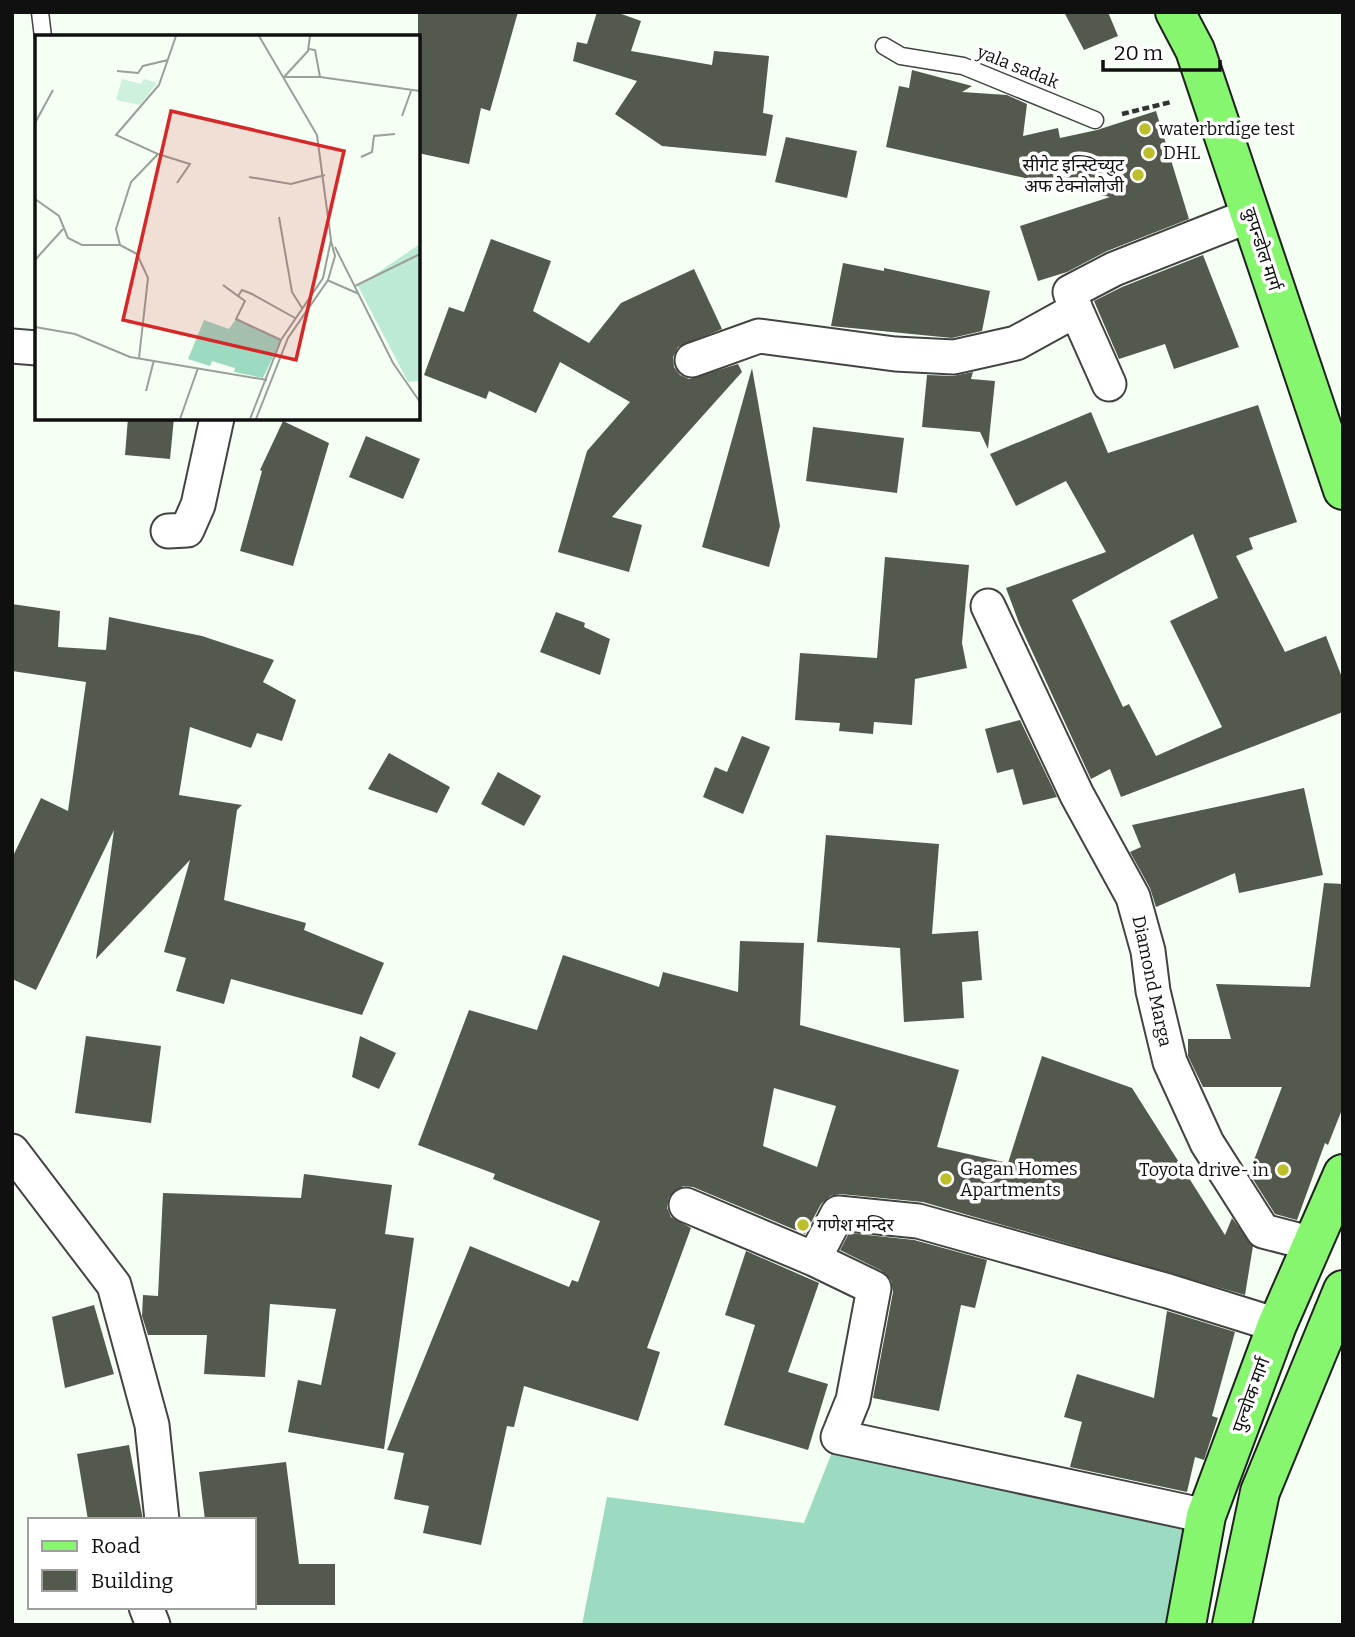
<svg xmlns="http://www.w3.org/2000/svg" width="1355" height="1637" font-family="Bitter,'Noto Sans Devanagari',serif">
<style>
.forest{fill:#9cdac2}
.building{fill:#53594d;fill-rule:evenodd}
.lines{fill:none;stroke-linecap:round;stroke-linejoin:round}
.service-casing{stroke:#434343;stroke-width:19}
.minor-casing{stroke:#434343;stroke-width:37}
.primary-casing{stroke:#212121;stroke-width:42}
.path{stroke:#323232;stroke-width:4.5;stroke-dasharray:7 3.5;stroke-linecap:butt}
.service{stroke:#fff;stroke-width:16}
.minor{stroke:#fff;stroke-width:33}
.primary{stroke:#85f66d;stroke-width:38}
.poi-dot{fill:#bcbf29;stroke:#fff;stroke-width:2.5}
.labels{text-anchor:middle;stroke-width:7;stroke-linejoin:round;paint-order:stroke}
.street-label{font-size:18px;fill:#101010;stroke:#fff}
.poi-label{font-size:18px;fill:#101010;stroke:#fff;text-anchor:start}
.inset-road{fill:none;stroke:#999f99;stroke-width:2}
.view{fill:#d62828;fill-opacity:0.15;stroke:#d62828;stroke-width:3.5}
.inset-edge{fill:none;stroke:#101010;stroke-width:3.5}
</style>
<rect width="100%" height="100%" fill="#f5fff4"/>
<path class="forest" d="M 838,1437 L 1206,1516 L 1185,1625 L 582,1625 L 607,1497 L 804,1523 Z"/>
<path class="building" d="M 418,12 L 518,12 L 490,111 L 481,108 L 469,164 L 418,153 Z
M 597,12 L 616,12 L 641,21 L 631,51 L 712,65 L 714,51 L 769,56 L 763,113 L 773,115 L 766,156 L 662,146 L 615,114 L 637,81 L 573,61 L 577,42 L 587,44 Z
M 1064,12 L 1108,12 L 1118,36 L 1084,50 Z
M 912,70 L 972,86 L 962,92 L 1007,95 L 1027,104 L 1023,136 L 1058,128 L 1060,138 L 1097,130 L 1156,111 L 1189,219 L 1107,251 L 1067,272 L 1038,281 L 1020,226 L 1110,197 L 886,147 L 899,86 L 909,88 Z
M 786,137 L 857,151 L 847,198 L 775,182 Z
M 491,239 L 551,261 L 533,311 L 589,343 L 621,303 L 694,269 L 722,329 L 678,347 L 673,357 L 674,367 L 680,375 L 689,379 L 738,364 L 742,372 L 612,517 L 642,525 L 629,572 L 558,552 L 587,451 L 630,402 L 560,362 L 536,413 L 489,391 L 486,399 L 424,375 L 449,307 L 464,312 Z
M 1203,255 L 1239,347 L 1174,369 L 1165,344 L 1119,359 L 1094,301 L 1122,287 Z
M 843,263 L 884,271 L 884,268 L 990,291 L 982,331 L 952,338 L 831,326 Z
M 752,368 L 780,526 L 769,567 L 702,547 Z
M 973,372 L 971,379 L 995,381 L 988,449 L 980,432 L 922,427 L 927,375 L 953,376 Z
M 1258,405 L 1297,522 L 1249,538 L 1253,549 L 1236,556 L 1285,652 L 1326,636 L 1343,680 L 1343,712 L 1121,797 L 1110,769 L 1091,779 L 1019,623 L 1006,588 L 1106,552 L 1066,481 L 1016,506 L 990,454 L 1091,412 L 1108,453 ZM 1193,534 L 1218,598 L 1170,621 L 1222,727 L 1156,756 L 1129,704 L 1123,707 L 1072,600 Z
M 128,418 L 174,418 L 170,459 L 125,455 Z
M 283,421 L 329,443 L 293,566 L 240,551 L 262,471 L 260,470 Z
M 813,427 L 904,438 L 897,493 L 806,481 Z
M 366,436 L 420,459 L 403,499 L 349,477 Z
M 885,557 L 969,565 L 962,643 L 967,668 L 915,679 L 912,725 L 874,722 L 873,734 L 839,731 L 840,723 L 795,720 L 800,653 L 877,658 Z
M 12,604 L 60,611 L 58,647 L 106,650 L 109,617 L 202,636 L 274,660 L 263,682 L 296,700 L 282,741 L 257,733 L 251,748 L 190,727 L 179,795 L 242,805 L 237,810 L 224,900 L 306,923 L 304,930 L 384,963 L 362,1015 L 231,979 L 224,1004 L 176,991 L 186,958 L 164,952 L 190,860 L 96,959 L 114,830 L 36,990 L 12,979 L 12,858 L 41,798 L 68,811 L 86,682 L 12,671 Z
M 556,612 L 585,623 L 584,627 L 610,639 L 600,675 L 540,652 Z
M 1020,720 L 1057,797 L 1023,805 L 1013,769 L 997,773 L 985,729 Z
M 742,736 L 770,747 L 743,814 L 703,797 L 715,767 L 727,772 Z
M 389,753 L 450,787 L 437,813 L 368,789 Z
M 498,772 L 541,796 L 524,826 L 481,804 Z
M 1304,788 L 1323,875 L 1239,893 L 1235,873 L 1156,907 L 1150,888 L 1130,852 L 1141,847 L 1132,825 Z
M 826,835 L 939,844 L 932,934 L 978,931 L 982,980 L 962,982 L 964,1018 L 904,1022 L 900,948 L 817,942 Z
M 1324,883 L 1343,884 L 1343,1107 L 1328,1145 L 1325,1143 L 1297,1220 L 1275,1214 L 1249,1173 L 1282,1087 L 1203,1087 L 1188,1056 L 1188,1039 L 1231,1039 L 1216,984 L 1310,987 Z
M 740,941 L 804,943 L 800,1025 L 959,1070 L 937,1147 L 1008,1163 L 1042,1056 L 1132,1088 L 1225,1235 L 1232,1218 L 1253,1246 L 1245,1295 L 923,1202 L 840,1194 L 830,1196 L 821,1204 L 805,1234 L 693,1187 L 683,1186 L 669,1197 L 667,1208 L 671,1217 L 691,1228 L 647,1348 L 660,1352 L 638,1421 L 524,1386 L 514,1427 L 507,1426 L 481,1545 L 423,1533 L 429,1506 L 394,1499 L 404,1453 L 387,1450 L 470,1246 L 569,1287 L 572,1280 L 578,1282 L 600,1221 L 493,1179 L 495,1174 L 418,1145 L 469,1010 L 537,1030 L 563,955 L 659,987 L 663,972 L 738,992 ZM 774,1088 L 836,1106 L 817,1167 L 763,1146 Z
M 86,1036 L 161,1046 L 151,1123 L 75,1113 Z
M 360,1036 L 396,1053 L 379,1089 L 352,1077 Z
M 304,1174 L 392,1185 L 385,1234 L 414,1238 L 384,1449 L 288,1432 L 298,1380 L 321,1385 L 336,1309 L 270,1304 L 265,1377 L 204,1374 L 207,1335 L 148,1335 L 142,1316 L 143,1295 L 158,1296 L 163,1193 L 301,1198 Z
M 849,1233 L 914,1240 L 987,1260 L 975,1308 L 961,1305 L 939,1411 L 873,1398 L 893,1292 L 891,1280 L 882,1271 L 840,1250 Z
M 746,1251 L 819,1283 L 788,1372 L 828,1384 L 808,1450 L 724,1425 L 755,1325 L 725,1315 Z
M 94,1305 L 114,1374 L 65,1388 L 52,1317 Z
M 1167,1311 L 1235,1332 L 1212,1416 L 1218,1418 L 1204,1460 L 1195,1457 L 1187,1492 L 1070,1467 L 1082,1422 L 1064,1417 L 1077,1374 L 1154,1398 Z
M 129,1445 L 143,1520 L 88,1520 L 77,1454 Z
M 286,1462 L 299,1564 L 335,1564 L 335,1605 L 254,1605 L 254,1520 L 205,1520 L 199,1472 Z"/>
<g class="lines">
<defs>
<path id="service" d="M 40,12 L 43,37
M 884,46 L 901,56 L 963,66 L 1095,120"/>
<path id="minor" d="M 1076,310 L 1109,384
M 12,346 L 37,348
M 692,360 L 759,336 L 895,354 L 954,357 L 1016,343 L 1076,310 L 1070,292 L 1114,269 L 1251,215
M 168,531 L 187,530 L 198,505 L 217,418
M 988,606 L 1077,795 L 1133,897 L 1148,951 L 1153,991 L 1170,1062 L 1207,1143 L 1263,1231 L 1313,1244
M 12,1151 L 114,1285 L 152,1425 L 162,1520
M 686,1205 L 814,1259 L 838,1213 L 918,1221 L 1168,1291 L 1277,1325
M 814,1259 L 874,1288 L 853,1400 L 838,1437 L 1206,1516
M 146,1607 L 153,1625"/>
<path id="primary" d="M 1175,12 L 1195,50 L 1343,490
M 1186,1625 L 1206,1516 L 1277,1325 L 1343,1174
M 1232,1625 L 1260,1492 L 1343,1290"/>
</defs>
<use href="#service" class="service-casing"/>
<use href="#minor" class="minor-casing"/>
<use href="#primary" class="primary-casing"/>
<path class="path" d="M 1122,114 L 1171,102"/>
<use href="#service" class="service"/>
<use href="#minor" class="minor"/>
<use href="#primary" class="primary"/>
</g>
<g class="poi-dot">
<circle cx="1145" cy="129" r="7"/>
<circle cx="1149" cy="153" r="7"/>
<circle cx="1138" cy="175" r="7"/>
<circle cx="1283" cy="1170" r="7"/>
<circle cx="946" cy="1179" r="7"/>
<circle cx="803" cy="1225" r="7"/>
</g>
<g class="labels">
<g class="street-label">
<text transform="translate(1018 67) rotate(22)" y="6">yala sadak</text>
<text transform="translate(1262 249) rotate(72)" y="6">कुपन्डोल मार्ग</text>
<text transform="translate(1152 981) rotate(78)" y="6">Diamond Marga</text>
<text transform="translate(1251 1395) rotate(-70)" y="6">पुल्चोक मार्ग</text>
</g>
<g class="poi-label">
<text x="1159" y="135">waterbrdige test</text>
<text x="1163" y="159">DHL</text>
<text x="1124" y="171" text-anchor="end">सीगेट इन्स्टिच्युट<tspan x="1124" dy="21">अफ टेक्नोलोजी</tspan></text>
<text x="960" y="1175">Gagan Homes<tspan x="960" dy="21">Apartments</tspan></text>
<text x="1269" y="1176" text-anchor="end">Toyota drive- in</text>
<text x="817" y="1231">गणेश मन्दिर</text>
</g>
</g>
<g transform="translate(35 35)">
<rect width="385" height="385" fill="#f5fff4"/>
<path d="M 385,209 L 385,346 L 373,347 L 323,251 Z" fill="#bdead5"/>
<path d="M 201,284 L 246,305 L 228,343 L 199,337 L 200,333 L 177,326 L 175,331 L 153,324 L 169,285 L 194,294 Z" fill="#9cdac2"/>
<path d="M 87,44 L 106,49 L 109,44 L 122,48 L 105,70 L 81,65 Z" fill="#cef1dd"/>
<path class="inset-road" d="M 274,14 L 280,15 L 285,42M 82,36 L 103,38 L 108,31 L 133,25M 249,42 L 273,16 L 275,1M 250,42 L 285,42 L 385,56M 367,81 L 376,56M 0,88 L 18,55M 123,119 L 155,129 L 142,148M 326,122 L 337,117 L 339,101 L 360,99M 214,142 L 256,149 L 290,140M 0,164 L 24,181 L 33,203 L 47,210 L 85,210M 244,182 L 257,257 L 267,273M 300,212 L 358,328 L 385,367M 0,225 L 28,194M 292,245 L 324,259M 188,250 L 203,261 L 207,255 L 217,259 L 260,283M 320,251 L 385,219M 203,261 L 210,266 L 201,284 L 246,305M 0,292 L 40,299 L 95,322 L 232,345M 104,323 L 113,243 L 102,219 L 85,210 L 81,194 L 96,147 L 123,119 L 81,100 L 124,50 L 141,1M 111,356 L 119,325M 145,384 L 163,333M 215,384 L 246,305 L 288,243 L 296,205 L 282,100 L 224,1M 221,384 L 253,303 L 293,245 L 300,221 L 296,206"/>
<path class="view" d="M 136,76 L 309,116 L 261,325 L 88,285 Z"/>
<rect width="385" height="385" class="inset-edge"/>
</g>
<rect width="1355" height="1637" fill="none" stroke="#101010" stroke-width="28"/>
<rect x="28" y="1518" width="228" height="91" fill="#ffffff" stroke="#9f9f9f" stroke-width="2"/>
<rect x="42" y="1541" width="35" height="10" fill="#85f66d" stroke="#9f9f9f" stroke-width="2"/>
<text x="91" y="1553" font-size="21" fill="#101010">Road</text>
<rect x="42" y="1570" width="35" height="21" fill="#53594d" stroke="#9f9f9f" stroke-width="2"/>
<text x="91" y="1588" font-size="21" fill="#101010">Building</text>
<path d="M1103 60v10h117v-10" fill="none" stroke="#101010" stroke-width="3.5"/>
<text x="1114" y="60" font-size="21" fill="#101010" stroke="#ffffff" stroke-width="5" paint-order="stroke">20 m</text>
</svg>
